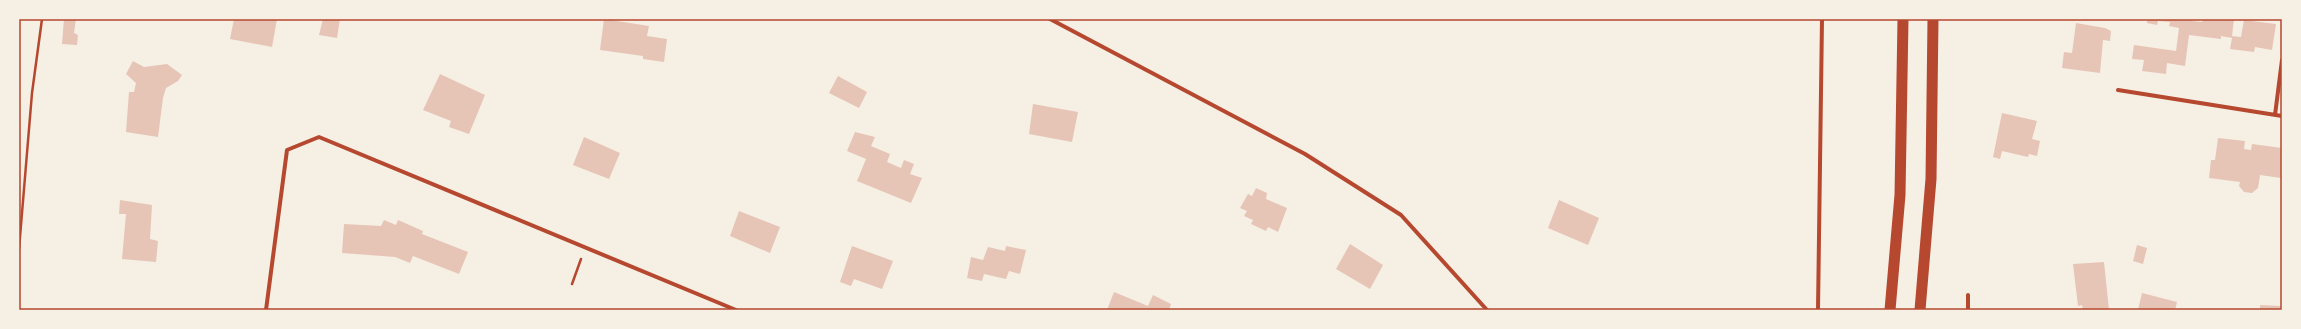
<svg xmlns="http://www.w3.org/2000/svg" width="2301" height="329" font-family="'DejaVu Sans',sans-serif">
<style>
.building{fill:#e6c5b7}
.lines{fill:none;stroke-linecap:round;stroke-linejoin:round}
.path{stroke:#b5482f;stroke-width:2.5}
.minor{stroke:#b5482f;stroke-width:4}
.trunk{stroke:#b5482f;stroke-width:11}
.neatline{fill:none;stroke:#b5482f;stroke-width:1.5}
</style>
<rect width="100%" height="100%" fill="#f6efe4"/>
<path class="building" d="M 64,19 L 76,19 L 74,33 L 78,35 L 77,45 L 62,44 Z
M 234,19 L 277,19 L 272,47 L 230,39 Z
M 323,19 L 340,19 L 337,38 L 319,35 Z
M 604,19 L 649,26 L 647,36 L 667,39 L 664,62 L 643,59 L 643,56 L 600,50 Z
M 2147,19 L 2192,19 L 2192,21 L 2202,22 L 2203,19 L 2234,19 L 2232,36 L 2241,37 L 2244,20 L 2276,24 L 2272,50 L 2255,47 L 2254,52 L 2230,49 L 2232,38 L 2221,36 L 2221,39 L 2189,35 L 2185,66 L 2167,63 L 2166,74 L 2142,71 L 2144,60 L 2132,59 L 2134,45 L 2176,51 L 2179,28 L 2169,26 L 2170,22 L 2158,21 L 2157,25 L 2147,23 Z
M 2076,23 L 2105,28 L 2111,31 L 2110,41 L 2103,40 L 2100,73 L 2062,68 L 2064,52 L 2072,53 Z
M 133,61 L 144,67 L 167,64 L 182,75 L 178,81 L 166,88 L 163,98 L 158,137 L 126,132 L 129,92 L 134,92 L 136,83 L 126,74 Z
M 440,74 L 485,95 L 469,134 L 449,127 L 451,121 L 423,110 Z
M 838,76 L 867,92 L 859,108 L 829,93 Z
M 1033,104 L 1078,112 L 1072,142 L 1029,134 Z
M 2002,113 L 2037,121 L 2032,139 L 2040,141 L 2037,156 L 2029,154 L 2028,157 L 2002,151 L 2000,159 L 1993,157 Z
M 855,132 L 875,137 L 871,146 L 890,154 L 887,162 L 901,168 L 904,160 L 914,164 L 910,174 L 922,178 L 911,203 L 857,181 L 866,159 L 847,151 Z
M 584,137 L 620,153 L 609,179 L 573,165 Z
M 2218,138 L 2245,141 L 2244,149 L 2251,150 L 2252,144 L 2282,148 L 2281,178 L 2260,175 L 2258,188 L 2252,193 L 2244,192 L 2239,186 L 2240,182 L 2209,178 L 2211,160 L 2215,160 Z
M 1256,188 L 1267,193 L 1266,199 L 1287,208 L 1278,232 L 1268,227 L 1266,231 L 1251,224 L 1253,220 L 1244,216 L 1247,211 L 1240,208 L 1248,194 L 1252,196 Z
M 120,200 L 152,205 L 150,239 L 158,241 L 156,262 L 122,259 L 126,214 L 119,214 Z
M 1559,200 L 1599,218 L 1588,245 L 1548,228 Z
M 739,211 L 780,227 L 770,253 L 730,236 Z
M 384,220 L 396,225 L 398,220 L 423,231 L 422,234 L 468,252 L 459,274 L 413,256 L 410,263 L 395,257 L 342,253 L 344,224 L 381,226 Z
M 1350,244 L 1383,265 L 1370,289 L 1336,269 Z
M 2137,245 L 2147,248 L 2143,264 L 2133,261 Z
M 852,246 L 893,261 L 882,289 L 854,279 L 851,286 L 840,282 Z
M 1006,246 L 1026,250 L 1020,274 L 1009,271 L 1006,279 L 984,274 L 982,281 L 967,278 L 971,257 L 983,260 L 988,247 L 1005,251 Z
M 2104,262 L 2109,310 L 2083,310 L 2082,305 L 2078,306 L 2073,264 Z
M 1114,292 L 1148,306 L 1153,295 L 1171,304 L 1169,310 L 1107,310 Z
M 2142,293 L 2177,302 L 2175,310 L 2138,310 Z
M 2260,305 L 2282,306 L 2282,310 L 2260,310 Z"/>
<g class="lines">
<path class="path" d="M 19,249 L 32,93 L 42,19
M 572,284 L 581,259"/>
<path class="minor" d="M 1050,19 L 1305,154 L 1401,215 L 1487,310
M 2118,90 L 2282,116
M 2275,115 L 2282,60
M 1968,295 L 1968,310
M 266,310 L 287,150 L 319,137 L 736,310
M 1818,310 L 1822,19"/>
<path class="trunk" d="M 1890,310 L 1900,195 L 1903,19
M 1920,310 L 1931,179 L 1933,19"/>
</g>
<rect width="2301" height="329" fill="none" stroke="#f6efe4" stroke-width="40"/>
<rect x="20" y="20" width="2261" height="289" class="neatline"/>
</svg>
